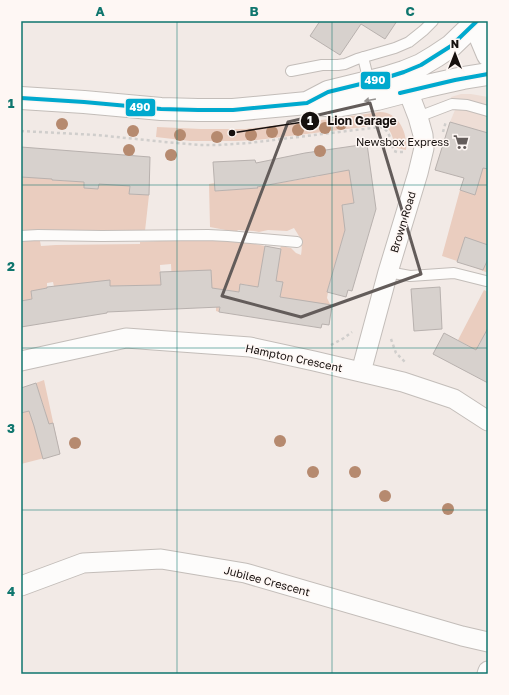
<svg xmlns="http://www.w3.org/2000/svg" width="509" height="695" font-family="'Golos Text',sans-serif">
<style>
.built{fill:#eeddd5}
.green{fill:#eacdbf}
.building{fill:#d7d1cd;stroke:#b8b1ae}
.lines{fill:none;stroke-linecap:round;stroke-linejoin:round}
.lane-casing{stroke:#c3bdb9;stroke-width:12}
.street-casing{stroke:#c3bdb9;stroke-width:21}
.secondary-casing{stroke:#c3bdb9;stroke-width:24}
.primary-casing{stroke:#c3bdb9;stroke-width:24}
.path{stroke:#d0cecc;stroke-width:2.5;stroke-dasharray:3 3;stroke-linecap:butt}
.lane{stroke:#fdfcfb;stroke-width:10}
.street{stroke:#fdfcfb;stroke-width:19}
.secondary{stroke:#fdfcfb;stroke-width:22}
.primary{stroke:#fdfcfb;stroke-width:22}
.bus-1-casing{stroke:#fef7f4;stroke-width:7}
.bus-1{stroke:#00a9ce;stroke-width:4}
.tree{fill:#b68a6f}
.oneway{fill:#959290}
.marked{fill:none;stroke:#635c5a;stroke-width:3;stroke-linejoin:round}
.grid{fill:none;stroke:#0f766e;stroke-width:1;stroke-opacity:0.55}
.labels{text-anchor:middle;stroke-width:3;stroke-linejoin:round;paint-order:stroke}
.poi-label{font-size:11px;fill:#16100e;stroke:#fef7f4;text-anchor:end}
.street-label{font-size:11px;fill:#16100e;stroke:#fef7f4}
.leader{fill:none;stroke:#16100e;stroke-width:1.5}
.callout-dot{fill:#16100e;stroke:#fef7f4;stroke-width:1.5}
.mark-label{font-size:12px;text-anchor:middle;font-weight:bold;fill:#fff}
.callout-label{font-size:12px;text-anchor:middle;font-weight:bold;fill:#16100e;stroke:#fef7f4;stroke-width:3;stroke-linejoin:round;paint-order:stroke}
.line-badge{stroke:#fef7f4;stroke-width:1.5}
.badge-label{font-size:11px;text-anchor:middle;font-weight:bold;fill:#fff}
.neatline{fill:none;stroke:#0f766e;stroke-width:1.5}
.grid-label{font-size:13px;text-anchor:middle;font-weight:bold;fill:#0f766e}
</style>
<rect width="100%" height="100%" fill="#f2eae6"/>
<path class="built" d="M 461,94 L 471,94 L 488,97 L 488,169 L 484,168 L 475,195 L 460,190 L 464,178 L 435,170 L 450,122 L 455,110 L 451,97 Z"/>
<path class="green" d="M 380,112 C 399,112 408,134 406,150 L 397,148 C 391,139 394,128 380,125 L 257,140 L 236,141 L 190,141 L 156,137 L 157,127 L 201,129 L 245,129 L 330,119 Z
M 349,167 L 354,203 L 342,205 L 343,213 L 372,222 L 371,227 L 348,220 L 327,292 L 328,292 L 327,298 L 333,310 L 332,310 L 280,297 L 283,282 L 247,293 L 248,285 L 241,284 L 239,292 L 222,289 L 219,312 L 216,311 L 216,307 L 212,306 L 172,284 L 171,264 L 160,265 L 161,285 L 110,286 L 110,281 L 56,296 L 53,282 L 47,283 L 47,288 L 31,291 L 32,299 L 21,301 L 21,241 L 40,241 L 41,246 L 56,245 L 140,244 L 140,242 L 195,239 L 221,240 L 246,242 L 280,249 L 281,246 L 291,248 L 296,253 L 301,255 C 303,242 301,239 294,228 L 287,231 L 268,230 L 259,232 L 254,231 L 238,230 L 236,232 L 210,227 L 209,184 L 215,183 L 215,191 L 257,188 L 256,172 L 265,172 L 267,185 L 320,176 L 320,171 Z
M 483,168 L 488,169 L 488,273 L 469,265 L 442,256 L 460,190 L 475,195 Z
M 53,174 L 52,180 L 65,181 L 66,174 L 85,176 L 84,187 L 98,189 L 99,184 L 130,177 L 129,194 L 149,195 L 145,231 L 79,231 L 39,230 L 21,231 L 21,177 Z
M 484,290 L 488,292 L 488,346 L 480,342 L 476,350 L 458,340 Z
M 44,380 L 60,454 L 21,464 L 21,413 L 29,411 L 46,414 L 36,383 Z"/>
<path class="building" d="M 320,21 L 397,21 L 385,39 L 361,24 L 340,55 L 310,36 Z
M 450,122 L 488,133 L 488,169 L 483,168 L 475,195 L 460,190 L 464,178 L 435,170 Z
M 367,144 L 376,209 L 352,291 L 348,290 L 346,297 L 327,292 L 345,230 L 342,205 L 354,203 L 349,170 L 257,187 L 258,188 L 215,191 L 213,162 L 255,160 L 256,163 L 305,153 Z
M 21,147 L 150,157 L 149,195 L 129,194 L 130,186 L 99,184 L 98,189 L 84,188 L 84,182 L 52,180 L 52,179 L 21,177 Z
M 465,237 L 488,245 L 488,259 L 483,270 L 457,262 Z
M 265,246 L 281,249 L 276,281 L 283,282 L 280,297 L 332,305 L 329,325 L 322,324 L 321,328 L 219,312 L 220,307 L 107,312 L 107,313 L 21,327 L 21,301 L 32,299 L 31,291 L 47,288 L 47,287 L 110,280 L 110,286 L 161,285 L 160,272 L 211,270 L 212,288 L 239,292 L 240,284 L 258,287 Z
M 440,287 L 442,329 L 414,331 L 411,289 Z
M 488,328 L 488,383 L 433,354 L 444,333 L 476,350 Z
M 36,383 L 49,424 L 53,423 L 60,454 L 43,459 L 34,426 L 29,411 L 21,413 L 21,388 Z"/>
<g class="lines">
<defs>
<path id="lane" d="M 363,57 L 369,82
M 291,71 L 322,65 L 338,65 L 345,64 L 357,59 L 395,48 L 409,42 L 424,30 L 433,21
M 418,117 L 452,104 L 467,105 L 488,111
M 21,236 L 38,235 L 102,236 L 208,235 L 228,236 L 297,242
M 388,272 L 410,276 L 454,273 L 486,281"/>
<path id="street" d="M 21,361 L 126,338 L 250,347 L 314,361 L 403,382 L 454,399 L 488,421
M 361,372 L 388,272 L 418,173 L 424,148 L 423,135 L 418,117 L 403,78
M 21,586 L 83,563 L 161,559 L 245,573 L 462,636 L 488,642
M 487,674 L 488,671"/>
<path id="secondary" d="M 21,98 L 84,102 L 161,109 L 198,110 L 233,110 L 307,103 L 336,106 L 377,99 L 427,86 L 463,78 L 488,74
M 307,103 L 328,92 L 385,78 L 404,72 L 421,65 L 436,56 L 451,46 L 477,21"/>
<path id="primary" d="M 477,21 L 480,36 L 488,55"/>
</defs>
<use href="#lane" class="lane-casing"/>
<use href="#street" class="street-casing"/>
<use href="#secondary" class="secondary-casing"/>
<use href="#primary" class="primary-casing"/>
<path class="path" d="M 21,131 L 97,135 L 175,143 L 200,145 L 218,145 L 249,143 L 380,127 C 391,130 390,141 394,151 L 397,152 L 403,152
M 443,132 L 446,121
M 391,339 L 396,353 L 405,362
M 331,345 L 344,338 L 352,332"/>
<use href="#lane" class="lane"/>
<use href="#street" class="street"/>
<use href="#secondary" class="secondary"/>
<use href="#primary" class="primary"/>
<defs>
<path id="bus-1" d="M 400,93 L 455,80 L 488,74
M 21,98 L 84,102 L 161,109 L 198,110 L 233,110 L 307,103 L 328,92 L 385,78 L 404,72 L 421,65 L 451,46 L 477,21"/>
</defs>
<use href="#bus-1" class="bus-1-casing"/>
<use href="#bus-1" class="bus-1"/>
</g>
<g class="tree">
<circle cx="62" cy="124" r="6"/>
<circle cx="341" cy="124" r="6"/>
<circle cx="325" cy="128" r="6"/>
<circle cx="298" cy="130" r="6"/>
<circle cx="133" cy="131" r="6"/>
<circle cx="272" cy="132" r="6"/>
<circle cx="180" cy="135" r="6"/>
<circle cx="251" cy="135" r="6"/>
<circle cx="217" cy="137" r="6"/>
<circle cx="129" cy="150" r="6"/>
<circle cx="320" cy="151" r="6"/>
<circle cx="171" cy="155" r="6"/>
<circle cx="280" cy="441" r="6"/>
<circle cx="75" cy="443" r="6"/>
<circle cx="313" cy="472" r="6"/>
<circle cx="355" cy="472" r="6"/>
<circle cx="385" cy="496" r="6"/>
<circle cx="448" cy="509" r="6"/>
</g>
<defs><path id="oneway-solid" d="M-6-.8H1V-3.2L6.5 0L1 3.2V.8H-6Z"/></defs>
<use class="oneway" href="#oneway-solid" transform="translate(370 100) rotate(170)"/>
<path class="marked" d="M 370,103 L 421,274 L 301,317 L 222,296 L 288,122 Z"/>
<path class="grid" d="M 177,21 L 177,674M 332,21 L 332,674M 21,185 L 488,185M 21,348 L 488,348M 21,510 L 488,510"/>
<defs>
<symbol id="supermarket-bare" viewBox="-9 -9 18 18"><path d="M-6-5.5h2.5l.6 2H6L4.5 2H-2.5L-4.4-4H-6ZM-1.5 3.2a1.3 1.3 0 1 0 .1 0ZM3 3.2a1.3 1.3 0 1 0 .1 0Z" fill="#635c5a" stroke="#fef7f4" stroke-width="2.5" paint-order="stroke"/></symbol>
</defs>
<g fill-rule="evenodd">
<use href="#supermarket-bare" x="450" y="131" width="22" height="22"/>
</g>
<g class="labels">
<g class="poi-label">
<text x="449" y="146">Newsbox Express</text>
</g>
<g class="street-label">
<text transform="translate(403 222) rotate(-73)" y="4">Brown Road</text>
<text transform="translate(294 358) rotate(12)" y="4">Hampton Crescent</text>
<text transform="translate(267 581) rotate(15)" y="4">Jubilee Crescent</text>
</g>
</g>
<path class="leader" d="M232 133L310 121"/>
<g class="callout-dot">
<circle cx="232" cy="133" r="4"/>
<circle cx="310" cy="121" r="10"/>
</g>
<g class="mark-label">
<text x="310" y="125">1</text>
</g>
<g class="callout-label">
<text x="362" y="125">Lion Garage</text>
</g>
<g class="line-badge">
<rect x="360" y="71" width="31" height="19" rx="4" fill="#00a9ce"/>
<rect x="125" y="98" width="31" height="19" rx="4" fill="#00a9ce"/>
</g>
<g class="badge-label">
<text x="375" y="84">490</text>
<text x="140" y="111">490</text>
</g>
<rect width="509" height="695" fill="none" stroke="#fef7f4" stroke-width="44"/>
<g transform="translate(455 54)" stroke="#fef7f4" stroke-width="3" paint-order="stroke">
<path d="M0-3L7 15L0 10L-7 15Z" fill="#16100e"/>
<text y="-6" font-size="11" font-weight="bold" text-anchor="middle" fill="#16100e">N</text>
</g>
<rect x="22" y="22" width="465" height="651" class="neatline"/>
<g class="grid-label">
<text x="100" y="16">A</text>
<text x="254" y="16">B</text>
<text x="410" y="16">C</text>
<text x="11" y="108">1</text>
<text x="11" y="271">2</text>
<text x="11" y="433">3</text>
<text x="11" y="596">4</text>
</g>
</svg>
